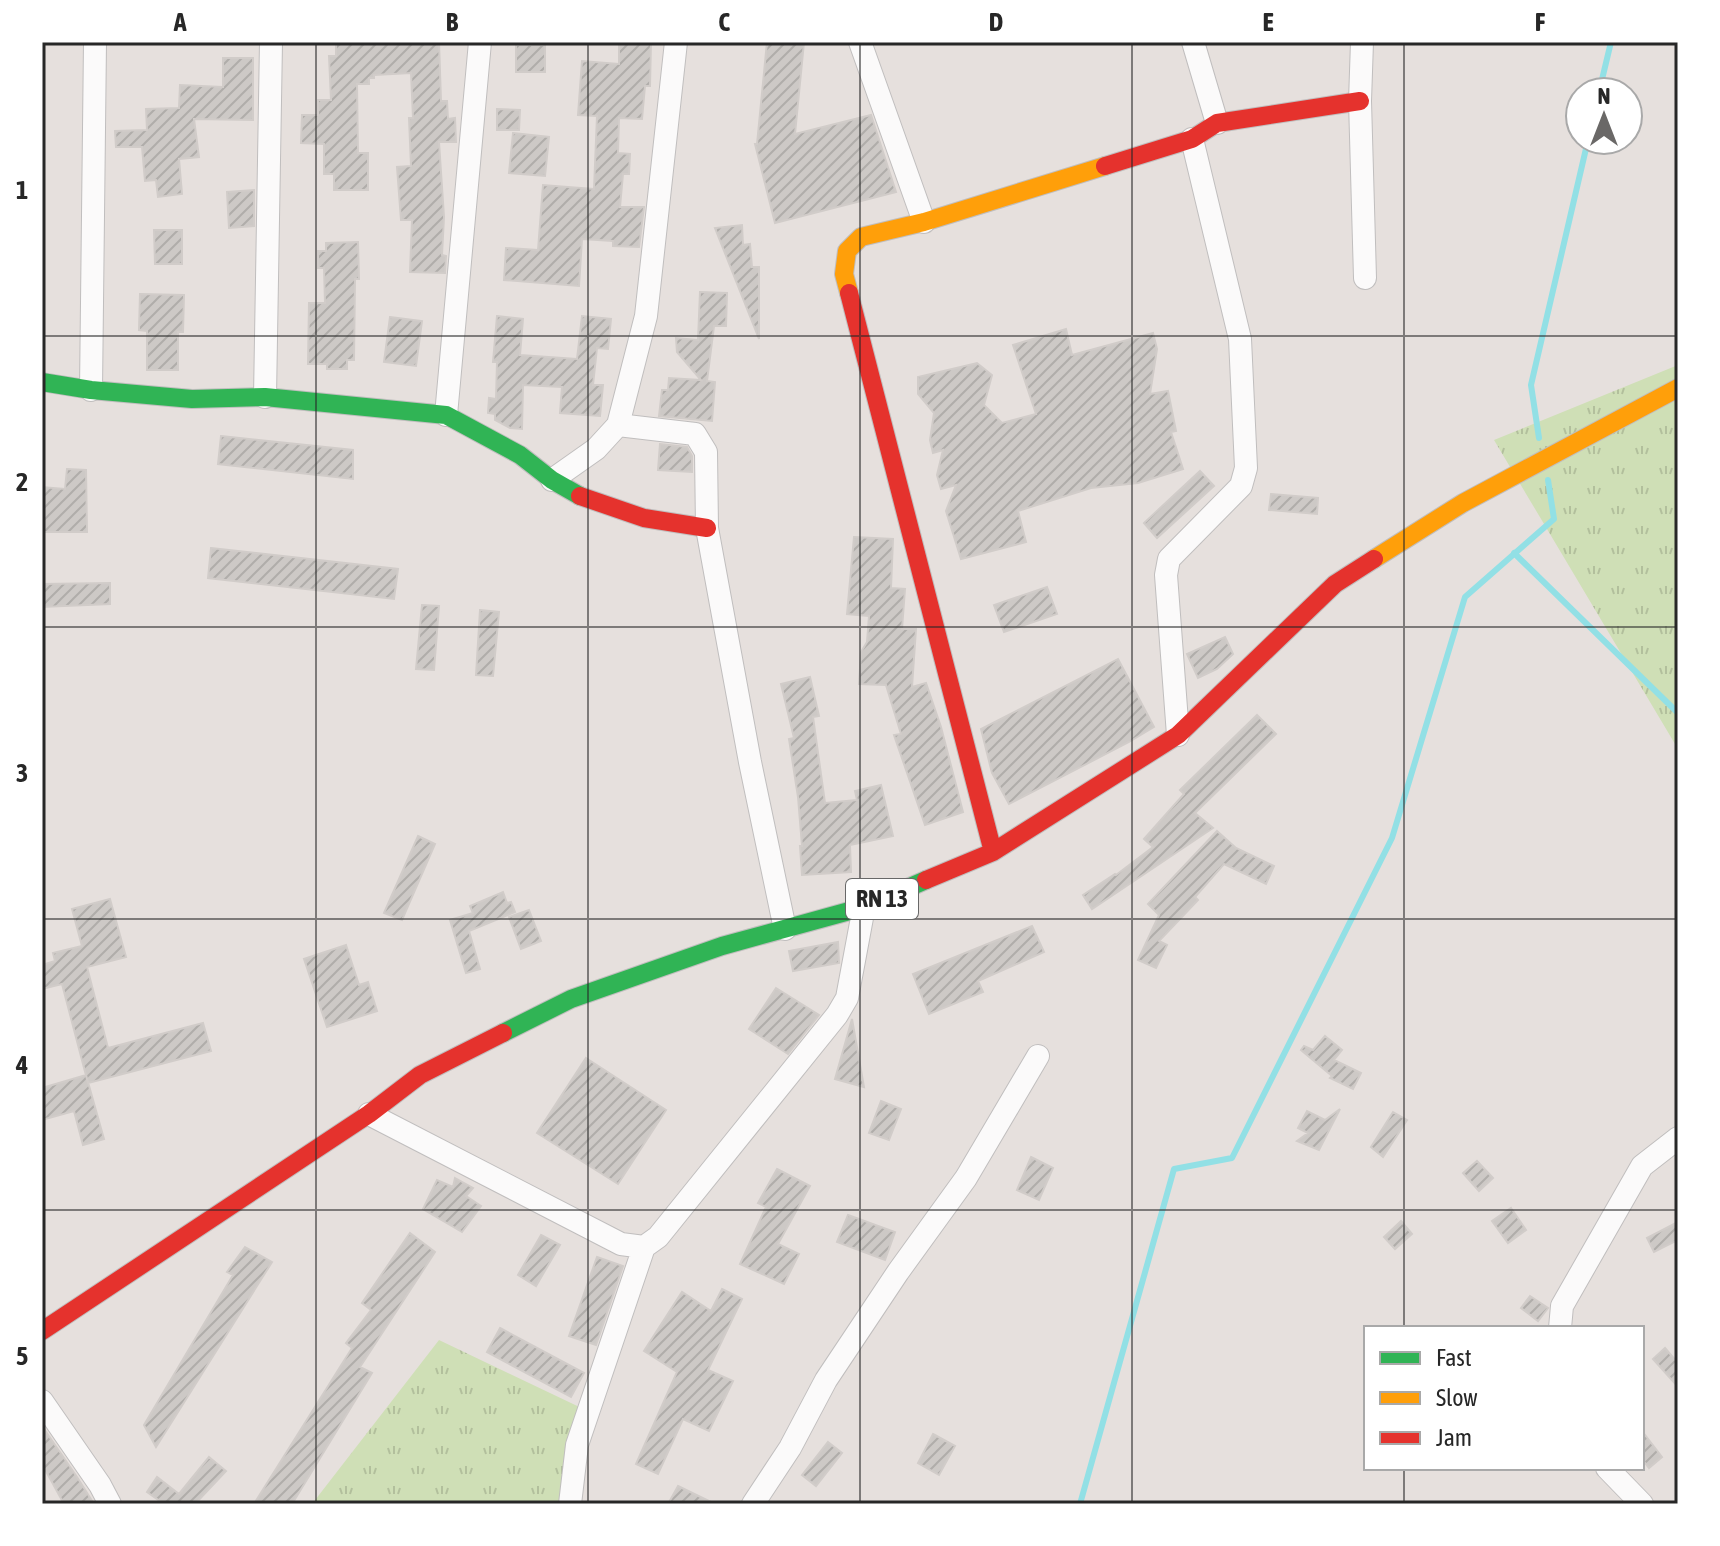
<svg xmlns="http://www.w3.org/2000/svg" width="1720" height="1546" font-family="'Asap Condensed',sans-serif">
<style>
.grass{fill:url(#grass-tufts)}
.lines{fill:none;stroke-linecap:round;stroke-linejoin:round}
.stream{stroke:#92e0e5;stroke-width:6}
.building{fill:url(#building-hatch);stroke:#d1ccc9;stroke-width:2}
.street-casing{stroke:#c0bebe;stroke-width:24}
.fast-casing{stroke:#c0bebe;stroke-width:20}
.slow-casing{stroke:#c0bebe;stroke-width:20}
.jam-casing{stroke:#c0bebe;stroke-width:20}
.street{stroke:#fbfafa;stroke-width:22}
.fast{stroke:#30b455;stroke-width:18}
.slow{stroke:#ff9f0a;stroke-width:18}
.jam{stroke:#e5322d;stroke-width:18}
.grid{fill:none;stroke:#272727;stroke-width:2;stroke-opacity:0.55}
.labels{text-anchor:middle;stroke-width:7;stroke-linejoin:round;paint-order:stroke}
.shield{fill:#fff;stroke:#686868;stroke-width:2}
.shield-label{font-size:24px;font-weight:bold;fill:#272727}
.neatline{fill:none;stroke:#272727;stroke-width:3}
.grid-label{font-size:26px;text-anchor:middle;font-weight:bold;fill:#272727}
</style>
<defs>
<pattern id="grass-tufts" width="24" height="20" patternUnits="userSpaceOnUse" patternTransform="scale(2)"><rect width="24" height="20" fill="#cfdfb6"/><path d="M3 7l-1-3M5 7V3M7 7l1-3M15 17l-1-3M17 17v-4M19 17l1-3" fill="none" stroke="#b2bf9c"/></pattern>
<pattern id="building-hatch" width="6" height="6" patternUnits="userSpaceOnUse" patternTransform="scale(2)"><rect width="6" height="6" fill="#cdc9c6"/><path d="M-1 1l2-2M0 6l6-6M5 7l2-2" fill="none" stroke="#b0adaa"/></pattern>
</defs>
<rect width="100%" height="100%" fill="#e6e0dd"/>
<path class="grass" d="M 1678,365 L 1678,749 L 1494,440 Z
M 439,1340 L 592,1413 L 578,1504 L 312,1504 Z"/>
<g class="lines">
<path class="stream" d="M 1599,92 L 1611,42
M 1539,438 L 1531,385 L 1588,140
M 1514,553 L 1678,713
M 1080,1504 L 1174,1169 L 1232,1158 L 1392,838 L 1465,597 L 1554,519 L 1548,480"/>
</g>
<path class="building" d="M 439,42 L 441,101 L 447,101 L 448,119 L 455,118 L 456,142 L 439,142 L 444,217 L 442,255 L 446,256 L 445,273 L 410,272 L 412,220 L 401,220 L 397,167 L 411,166 L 409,118 L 413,118 L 411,73 L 374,75 L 374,78 L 369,78 L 369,84 L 357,84 L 358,153 L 368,153 L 368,190 L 334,190 L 334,174 L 324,174 L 324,144 L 301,143 L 302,115 L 318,115 L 318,100 L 331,100 L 329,56 L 336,56 L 336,43 Z
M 619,42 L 651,42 L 650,86 L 645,86 L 642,119 L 619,118 L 618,153 L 630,154 L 629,174 L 623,174 L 620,207 L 644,207 L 639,247 L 613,246 L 613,241 L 582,239 L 579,286 L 504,280 L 506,248 L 538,250 L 543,185 L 594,189 L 597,116 L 578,115 L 582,61 L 619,64 Z
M 767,42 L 804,42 L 795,134 L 871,115 L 896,192 L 775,223 L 755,144 L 757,144 Z
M 516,45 L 545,45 L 545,72 L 516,72 Z
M 223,58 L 253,58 L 253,120 L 194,119 L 199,157 L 179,159 L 182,194 L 158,197 L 156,180 L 145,181 L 142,147 L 116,147 L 115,131 L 147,130 L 146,109 L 179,108 L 180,85 L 223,87 Z
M 497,109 L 520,110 L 519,130 L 497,130 Z
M 513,133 L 549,137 L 545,176 L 509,173 Z
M 254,190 L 254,226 L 229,228 L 227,192 Z
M 742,225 L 743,245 L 750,244 L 752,267 L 759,267 L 759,339 L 715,228 Z
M 154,230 L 182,230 L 182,264 L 155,264 Z
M 358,242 L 359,279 L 355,279 L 354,360 L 347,360 L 347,369 L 327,369 L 327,364 L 308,364 L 309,303 L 325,303 L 324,268 L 318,268 L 318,251 L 326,251 L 326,243 Z
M 700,292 L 727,293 L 726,326 L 714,326 L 707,381 L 715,382 L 712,421 L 659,416 L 662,390 L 668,390 L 669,378 L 701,380 L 677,352 L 676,338 L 698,340 Z
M 140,294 L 184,295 L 183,332 L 178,332 L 178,370 L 147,370 L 147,331 L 139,330 Z
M 497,316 L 523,319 L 520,355 L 577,359 L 582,316 L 611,319 L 608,349 L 597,348 L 593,385 L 603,385 L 600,416 L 560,413 L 562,387 L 523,385 L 522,429 L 510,428 L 495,420 L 495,414 L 488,413 L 489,398 L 496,399 L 497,362 L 493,362 Z
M 390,317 L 422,321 L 416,366 L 384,362 Z
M 1066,329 L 1072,355 L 1153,333 L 1157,349 L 1150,394 L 1168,391 L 1176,431 L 1171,432 L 1183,469 L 1138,483 L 1091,488 L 1018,511 L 1026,542 L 961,559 L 946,511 L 956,485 L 941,489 L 937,475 L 943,450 L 933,453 L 930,440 L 934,413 L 918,394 L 918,377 L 977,363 L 992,375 L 984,405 L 1002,423 L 1036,414 L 1013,345 Z
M 221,436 L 353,450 L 353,479 L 218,464 Z
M 660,444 L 687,447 L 692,456 L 692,472 L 658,470 Z
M 67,469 L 86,470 L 87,532 L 42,532 L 42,487 L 65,489 Z
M 1200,471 L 1214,486 L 1157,538 L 1144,523 Z
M 1271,494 L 1318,498 L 1317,514 L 1269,510 Z
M 854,537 L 893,539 L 891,588 L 905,589 L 902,629 L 916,629 L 912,687 L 926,683 L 941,727 L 963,812 L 925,825 L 894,735 L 901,734 L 886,685 L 859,684 L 861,652 L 867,642 L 869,616 L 847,614 Z
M 211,548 L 398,569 L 394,599 L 208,578 Z
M 110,583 L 110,604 L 42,607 L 42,584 Z
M 1047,587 L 1057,614 L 1004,632 L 994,605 Z
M 422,605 L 439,606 L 434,670 L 416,669 Z
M 480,610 L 499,612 L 493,676 L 476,675 Z
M 1225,637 L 1233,654 L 1217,669 L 1198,678 L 1187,654 Z
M 1118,659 L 1154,727 L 1129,742 L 1009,804 L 992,773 L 981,729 Z
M 810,677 L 819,716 L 813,717 L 825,803 L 857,800 L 855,791 L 881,785 L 893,836 L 850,845 L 851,872 L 802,875 L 800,846 L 802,846 L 798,797 L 789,739 L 794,738 L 781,684 Z
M 1257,715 L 1276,734 L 1195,813 L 1213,828 L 1092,909 L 1083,895 L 1115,874 L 1116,875 L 1153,847 L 1144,839 L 1184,794 L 1180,790 Z
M 1217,831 L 1236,848 L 1274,866 L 1266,884 L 1224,864 L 1195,897 L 1198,900 L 1159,941 L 1167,945 L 1156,968 L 1138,960 L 1159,915 L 1148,904 Z
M 418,836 L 435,844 L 402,920 L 384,913 Z
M 503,892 L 507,903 L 511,902 L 515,912 L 469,931 L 480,969 L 466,973 L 450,920 L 473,913 L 470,906 Z
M 110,899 L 126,957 L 87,967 L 108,1048 L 203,1023 L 211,1051 L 88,1083 L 62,984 L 42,989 L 42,965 L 55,961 L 53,953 L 82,946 L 72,909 Z
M 529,910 L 541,941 L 521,949 L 509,917 Z
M 1032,926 L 1044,952 L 978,981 L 983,992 L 929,1014 L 913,974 Z
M 838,942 L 839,963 L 793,971 L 789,951 Z
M 346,945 L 359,985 L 368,982 L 377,1011 L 327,1027 L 304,959 Z
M 776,988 L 819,1015 L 788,1054 L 749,1029 Z
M 852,1019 L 864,1087 L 835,1079 Z
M 1325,1036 L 1342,1050 L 1334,1060 L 1361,1073 L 1353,1089 L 1330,1078 L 1332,1076 L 1301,1050 L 1304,1046 L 1313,1050 Z
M 586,1058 L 666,1110 L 618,1184 L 537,1133 Z
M 86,1075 L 104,1139 L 83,1145 L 74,1111 L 42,1120 L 42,1101 L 45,1100 L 42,1088 Z
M 881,1101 L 901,1109 L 889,1140 L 869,1133 Z
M 1340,1109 L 1319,1150 L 1297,1141 L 1308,1133 L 1298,1128 L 1307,1111 L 1325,1120 Z
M 1393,1112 L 1407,1120 L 1383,1157 L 1371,1147 Z
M 1031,1157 L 1053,1168 L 1039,1200 L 1017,1190 Z
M 1477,1161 L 1493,1178 L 1479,1191 L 1463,1173 Z
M 777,1169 L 810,1186 L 778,1244 L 799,1254 L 784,1284 L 740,1264 L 766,1207 L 758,1203 Z
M 455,1178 L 473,1188 L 466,1196 L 481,1206 L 462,1232 L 423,1209 L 437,1180 L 453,1187 Z
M 1511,1208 L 1526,1230 L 1508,1243 L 1492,1221 Z
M 848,1215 L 895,1232 L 885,1260 L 837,1242 Z
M 1401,1221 L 1412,1234 L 1395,1249 L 1384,1237 Z
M 1678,1222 L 1678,1240 L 1654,1252 L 1647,1238 Z
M 410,1233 L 435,1252 L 360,1367 L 372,1373 L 292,1504 L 254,1504 L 352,1348 L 346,1343 L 371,1310 L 362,1303 Z
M 541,1235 L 560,1245 L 536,1286 L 518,1275 Z
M 245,1247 L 272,1262 L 156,1447 L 144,1425 L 233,1275 L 227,1272 Z
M 597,1257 L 623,1266 L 596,1345 L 569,1336 Z
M 722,1289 L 742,1299 L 708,1370 L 733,1381 L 709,1431 L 683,1419 L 658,1474 L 636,1464 L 677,1372 L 644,1351 L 682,1292 L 711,1311 Z
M 1530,1296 L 1548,1308 L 1538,1321 L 1521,1308 Z
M 500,1328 L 584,1373 L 571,1397 L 487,1352 Z
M 1665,1348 L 1678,1363 L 1678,1387 L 1653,1359 Z
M 42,1426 L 77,1477 L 94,1504 L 64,1504 L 42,1464 Z
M 1642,1431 L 1662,1457 L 1649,1468 L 1642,1459 Z
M 933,1434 L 955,1446 L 939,1475 L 918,1463 Z
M 828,1442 L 842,1453 L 816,1486 L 802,1475 Z
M 209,1457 L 226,1471 L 195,1504 L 164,1504 L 147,1492 L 157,1477 L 179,1494 Z
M 678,1486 L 715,1504 L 668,1504 Z"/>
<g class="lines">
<defs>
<path id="street" d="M 860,42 L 924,222
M 1193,42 L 1217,123
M 1362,42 L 1360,101 L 1365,278
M 91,390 L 95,42
M 265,397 L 271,42
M 446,415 L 480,42
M 618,425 L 695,434 L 706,452 L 707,528 L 750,762 L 785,929
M 552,480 L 596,449 L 618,425 L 646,316 L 676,42
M 1178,735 L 1166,575 L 1169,559 L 1241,486 L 1246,468 L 1240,339 L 1192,139
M 369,1114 L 621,1244 L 644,1247
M 1560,1328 L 1562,1306 L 1642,1166 L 1678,1138
M 42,1401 L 100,1485 L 110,1504
M 1607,1468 L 1642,1504
M 570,1504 L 577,1445 L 644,1247 L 658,1237 L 837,1015 L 847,998 L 864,907
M 753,1504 L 790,1448 L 826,1380 L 898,1272 L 966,1178 L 1038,1056"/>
<path id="fast" d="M 42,382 L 91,390 L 192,399 L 265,397 L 446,415 L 520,455 L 552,480 L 580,496
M 503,1033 L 571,999 L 722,946 L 864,907 L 926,880"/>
<path id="slow" d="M 849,293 L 844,274 L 847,251 L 861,237 L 924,222 L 1105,166
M 1374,559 L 1463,503 L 1678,388"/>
<path id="jam" d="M 1105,166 L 1192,139 L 1217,123 L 1360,101
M 849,293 L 993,852
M 580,496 L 644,518 L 707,528
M 926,880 L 993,852 L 1178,735 L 1335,584 L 1374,559
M 42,1331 L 369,1114 L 420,1075 L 503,1033"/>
</defs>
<use href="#street" class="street-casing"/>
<use href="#fast" class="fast-casing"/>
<use href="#slow" class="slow-casing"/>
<use href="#jam" class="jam-casing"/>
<use href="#street" class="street"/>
<use href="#fast" class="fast"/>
<use href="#slow" class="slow"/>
<use href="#jam" class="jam"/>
</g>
<path class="grid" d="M 316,42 L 316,1504M 588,42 L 588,1504M 860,42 L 860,1504M 1132,42 L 1132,1504M 1404,42 L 1404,1328M 42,336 L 1678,336M 42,627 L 1678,627M 42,919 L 1678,919M 42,1210 L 1678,1210M 1404,1468 L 1404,1504"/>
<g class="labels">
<rect class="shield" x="846" y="879" width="72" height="40" rx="6"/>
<g class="shield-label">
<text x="882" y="907">RN 13</text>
</g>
</g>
<rect width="1720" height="1546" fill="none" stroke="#ffffff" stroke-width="88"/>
<rect x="1364" y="1326" width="280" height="144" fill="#ffffff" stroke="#a9a9a9" stroke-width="2"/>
<rect x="1380" y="1352" width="40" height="12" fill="#30b455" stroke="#a9a9a9" stroke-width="2"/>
<text x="1436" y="1366" font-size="24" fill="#272727">Fast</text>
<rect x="1380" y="1392" width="40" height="12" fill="#ff9f0a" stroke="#a9a9a9" stroke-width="2"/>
<text x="1436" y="1406" font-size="24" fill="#272727">Slow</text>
<rect x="1380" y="1432" width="40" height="12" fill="#e5322d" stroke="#a9a9a9" stroke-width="2"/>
<text x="1436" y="1446" font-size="24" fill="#272727">Jam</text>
<g transform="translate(1604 116)"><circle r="38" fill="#ffffff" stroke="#a9a9a9" stroke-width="2"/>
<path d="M0-6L14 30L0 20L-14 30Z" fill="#6a6867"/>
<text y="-12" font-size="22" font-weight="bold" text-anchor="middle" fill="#272727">N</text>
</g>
<rect x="44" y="44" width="1632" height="1458" class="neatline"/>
<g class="grid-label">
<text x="180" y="31">A</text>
<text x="452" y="31">B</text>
<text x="724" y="31">C</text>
<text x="996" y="31">D</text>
<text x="1268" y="31">E</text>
<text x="1540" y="31">F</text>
<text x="22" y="199">1</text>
<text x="22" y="491">2</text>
<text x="22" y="782">3</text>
<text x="22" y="1074">4</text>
<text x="22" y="1365">5</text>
</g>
</svg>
